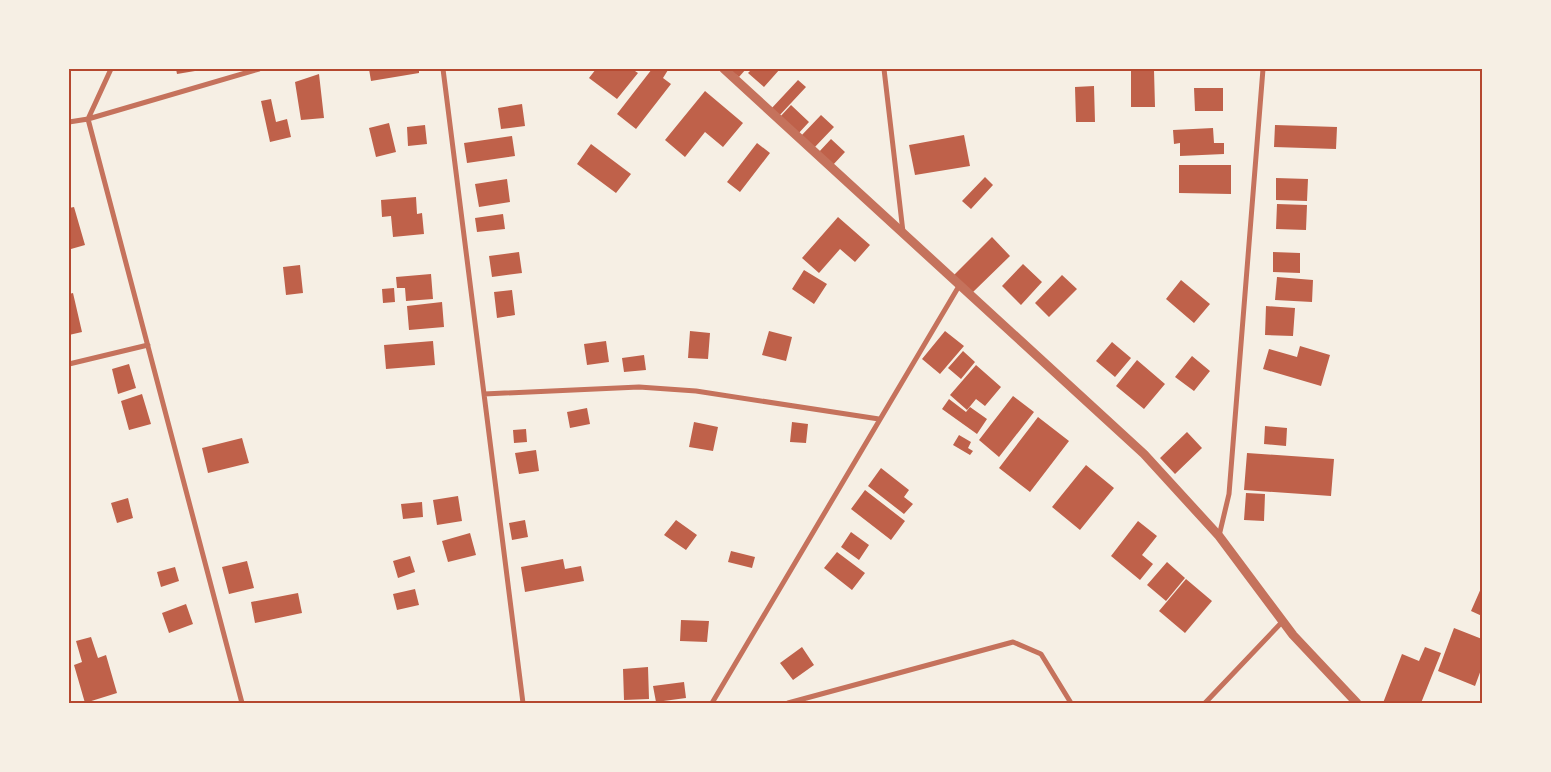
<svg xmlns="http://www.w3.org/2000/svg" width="1551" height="772" font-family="Helvetica,sans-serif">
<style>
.building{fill:#bf614a}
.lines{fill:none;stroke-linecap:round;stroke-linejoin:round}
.minor{stroke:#c5725c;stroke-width:5}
.tertiary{stroke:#c5725c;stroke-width:9}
.neatline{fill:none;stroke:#b5482f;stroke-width:2}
</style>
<rect width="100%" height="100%" fill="#f6efe4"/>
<path class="building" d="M 176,69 L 201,69 L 201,70 L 177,74 Z
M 369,69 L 419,69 L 419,73 L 371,81 Z
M 596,69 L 632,69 L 638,73 L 617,99 L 589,78 Z
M 652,69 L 668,70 L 663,78 L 671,84 L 636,129 L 617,114 Z
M 729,69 L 746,69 L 739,77 Z
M 752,69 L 780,69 L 764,87 L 748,73 Z
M 1131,70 L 1154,70 L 1155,107 L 1131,107 Z
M 319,74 L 324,118 L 301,120 L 295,82 Z
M 798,80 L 806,87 L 778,117 L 770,110 Z
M 1094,86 L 1095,122 L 1076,122 L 1075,87 Z
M 1194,88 L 1223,88 L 1223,111 L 1195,111 Z
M 705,91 L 743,123 L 723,147 L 705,132 L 685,157 L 665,140 Z
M 271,99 L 276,122 L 287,119 L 291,137 L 270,142 L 261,101 Z
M 522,104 L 525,126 L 501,129 L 498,108 Z
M 791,105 L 809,122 L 797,135 L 779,118 Z
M 821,115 L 834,127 L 813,149 L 800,137 Z
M 389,123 L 396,152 L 376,157 L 369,128 Z
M 425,125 L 427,144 L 408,146 L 407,127 Z
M 1275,125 L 1337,127 L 1336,149 L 1274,147 Z
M 1213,128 L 1214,143 L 1224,143 L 1224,154 L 1180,156 L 1180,143 L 1174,144 L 1173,130 Z
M 964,135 L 970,166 L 915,175 L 909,145 Z
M 512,136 L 515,156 L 467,163 L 464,143 Z
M 831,139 L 845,152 L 832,166 L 818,153 Z
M 757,143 L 770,153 L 740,192 L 727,182 Z
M 591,144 L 631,174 L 616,193 L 577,164 Z
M 1179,165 L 1231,165 L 1231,194 L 1179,193 Z
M 985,177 L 993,185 L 971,209 L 962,201 Z
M 1276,178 L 1308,179 L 1307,201 L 1276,200 Z
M 507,179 L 510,202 L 479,207 L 475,184 Z
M 416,197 L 417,214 L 422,213 L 424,234 L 393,237 L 391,216 L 382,217 L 381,200 Z
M 1277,204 L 1307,205 L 1306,230 L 1276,229 Z
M 74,207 L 85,245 L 71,249 L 69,208 Z
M 503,214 L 505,229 L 477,232 L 475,218 Z
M 838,217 L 870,245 L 855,262 L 840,249 L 819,273 L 802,258 Z
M 992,237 L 1010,256 L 972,293 L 954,275 Z
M 519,252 L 522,273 L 492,277 L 489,256 Z
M 1273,252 L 1300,253 L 1300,273 L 1273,272 Z
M 1023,264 L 1042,282 L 1021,305 L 1002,286 Z
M 300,265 L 303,293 L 286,295 L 283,267 Z
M 804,270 L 827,284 L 814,304 L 792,289 Z
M 431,274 L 433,299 L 406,301 L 405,288 L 397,288 L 396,277 Z
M 1062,275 L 1077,289 L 1049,317 L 1035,303 Z
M 1277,277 L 1313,280 L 1312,302 L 1275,300 Z
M 1181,280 L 1210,304 L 1194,323 L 1166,299 Z
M 394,288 L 395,302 L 383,303 L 382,289 Z
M 512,290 L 515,315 L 497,318 L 494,292 Z
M 73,293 L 82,332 L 69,335 L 69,294 Z
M 442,302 L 444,327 L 409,330 L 407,306 Z
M 1266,306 L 1295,308 L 1293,336 L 1265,335 Z
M 690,331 L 710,333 L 708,359 L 688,358 Z
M 769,331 L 792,337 L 786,361 L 762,355 Z
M 945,331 L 964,346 L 940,374 L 922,359 Z
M 433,341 L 435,365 L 386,369 L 384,345 Z
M 606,341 L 609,362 L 587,365 L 584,344 Z
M 1112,342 L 1131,358 L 1115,377 L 1096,361 Z
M 1300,346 L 1330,355 L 1321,386 L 1263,369 L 1269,349 L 1297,357 Z
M 963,351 L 975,362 L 961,379 L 948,368 Z
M 644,355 L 646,370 L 624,372 L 622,358 Z
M 1192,356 L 1210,371 L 1194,391 L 1175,377 Z
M 1137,360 L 1165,384 L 1144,409 L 1116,386 Z
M 129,364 L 136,388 L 118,394 L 112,369 Z
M 976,365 L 1001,387 L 985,406 L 976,399 L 967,410 L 950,395 Z
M 142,394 L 151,424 L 129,430 L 121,401 Z
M 1013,396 L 1034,412 L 999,457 L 979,440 Z
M 949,399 L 966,412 L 970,407 L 987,419 L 977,434 L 942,409 Z
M 587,408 L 590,424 L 570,428 L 567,412 Z
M 1038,417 L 1069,441 L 1030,492 L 999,468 Z
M 694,422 L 718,427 L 713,451 L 689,447 Z
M 792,422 L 808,424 L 806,443 L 790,442 Z
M 1265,426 L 1287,428 L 1286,446 L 1264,444 Z
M 526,429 L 527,442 L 514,443 L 513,430 Z
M 1187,432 L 1202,448 L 1175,474 L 1160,458 Z
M 959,435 L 971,442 L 968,448 L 973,451 L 970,455 L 953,445 Z
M 242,438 L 249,463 L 208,473 L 202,448 Z
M 536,450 L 539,471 L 519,474 L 515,453 Z
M 1247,453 L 1334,459 L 1331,496 L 1244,490 Z
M 1086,465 L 1114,488 L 1080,530 L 1052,507 Z
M 881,468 L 909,490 L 904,497 L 913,504 L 904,514 L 868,486 Z
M 865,490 L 905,521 L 891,540 L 851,509 Z
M 1246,493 L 1265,494 L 1264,521 L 1244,520 Z
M 458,496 L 462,521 L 437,525 L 433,500 Z
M 128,498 L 133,518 L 117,523 L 111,503 Z
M 422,502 L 423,517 L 403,519 L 401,504 Z
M 525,520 L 528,537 L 512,540 L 509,523 Z
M 676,520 L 697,535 L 686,550 L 664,535 Z
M 1138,521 L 1157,536 L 1142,555 L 1153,564 L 1140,580 L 1111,556 Z
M 851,532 L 869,545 L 859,560 L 841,547 Z
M 470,533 L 476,555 L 448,562 L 442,541 Z
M 731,551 L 755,557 L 752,568 L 728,562 Z
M 837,552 L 865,573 L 852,590 L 824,568 Z
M 410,556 L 415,572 L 398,578 L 393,561 Z
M 563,559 L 565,569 L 581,566 L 584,581 L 525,592 L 521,567 Z
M 247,561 L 254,588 L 229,594 L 222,567 Z
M 1167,562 L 1185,578 L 1166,601 L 1147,585 Z
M 175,567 L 179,581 L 161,587 L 157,572 Z
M 1186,579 L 1212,601 L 1185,633 L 1159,611 Z
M 1482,586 L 1482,616 L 1471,611 Z
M 415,589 L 419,605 L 397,610 L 393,594 Z
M 298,593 L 302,613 L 255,623 L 251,602 Z
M 186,604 L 193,624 L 169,633 L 162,613 Z
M 681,620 L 709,621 L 707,642 L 680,641 Z
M 1454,628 L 1482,639 L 1482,667 L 1475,686 L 1438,671 Z
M 91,637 L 98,658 L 106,655 L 117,693 L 85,703 L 74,665 L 82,662 L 76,641 Z
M 802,647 L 814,665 L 793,680 L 780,663 Z
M 1425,647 L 1441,653 L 1421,703 L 1383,703 L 1402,654 L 1419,661 Z
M 648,667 L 649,699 L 624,700 L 623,669 Z
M 684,682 L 686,698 L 656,702 L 653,686 Z"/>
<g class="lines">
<path class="minor" d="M 111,69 L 88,119 L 242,703
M 443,69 L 523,703
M 884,69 L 903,232
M 69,122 L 88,119 L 259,69
M 69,364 L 148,345
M 484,394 L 639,387 L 696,391 L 879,419
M 1219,536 L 1229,494 L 1263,69
M 712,703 L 959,286
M 788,703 L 1013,642 L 1041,654 L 1071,703
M 1205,703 L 1283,621"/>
<path class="tertiary" d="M 724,69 L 1144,454 L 1219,536 L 1293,635 L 1357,703"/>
</g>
<rect width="1551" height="772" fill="none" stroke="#f6efe4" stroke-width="140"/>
<rect x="70" y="70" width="1411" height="632" class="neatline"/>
</svg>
